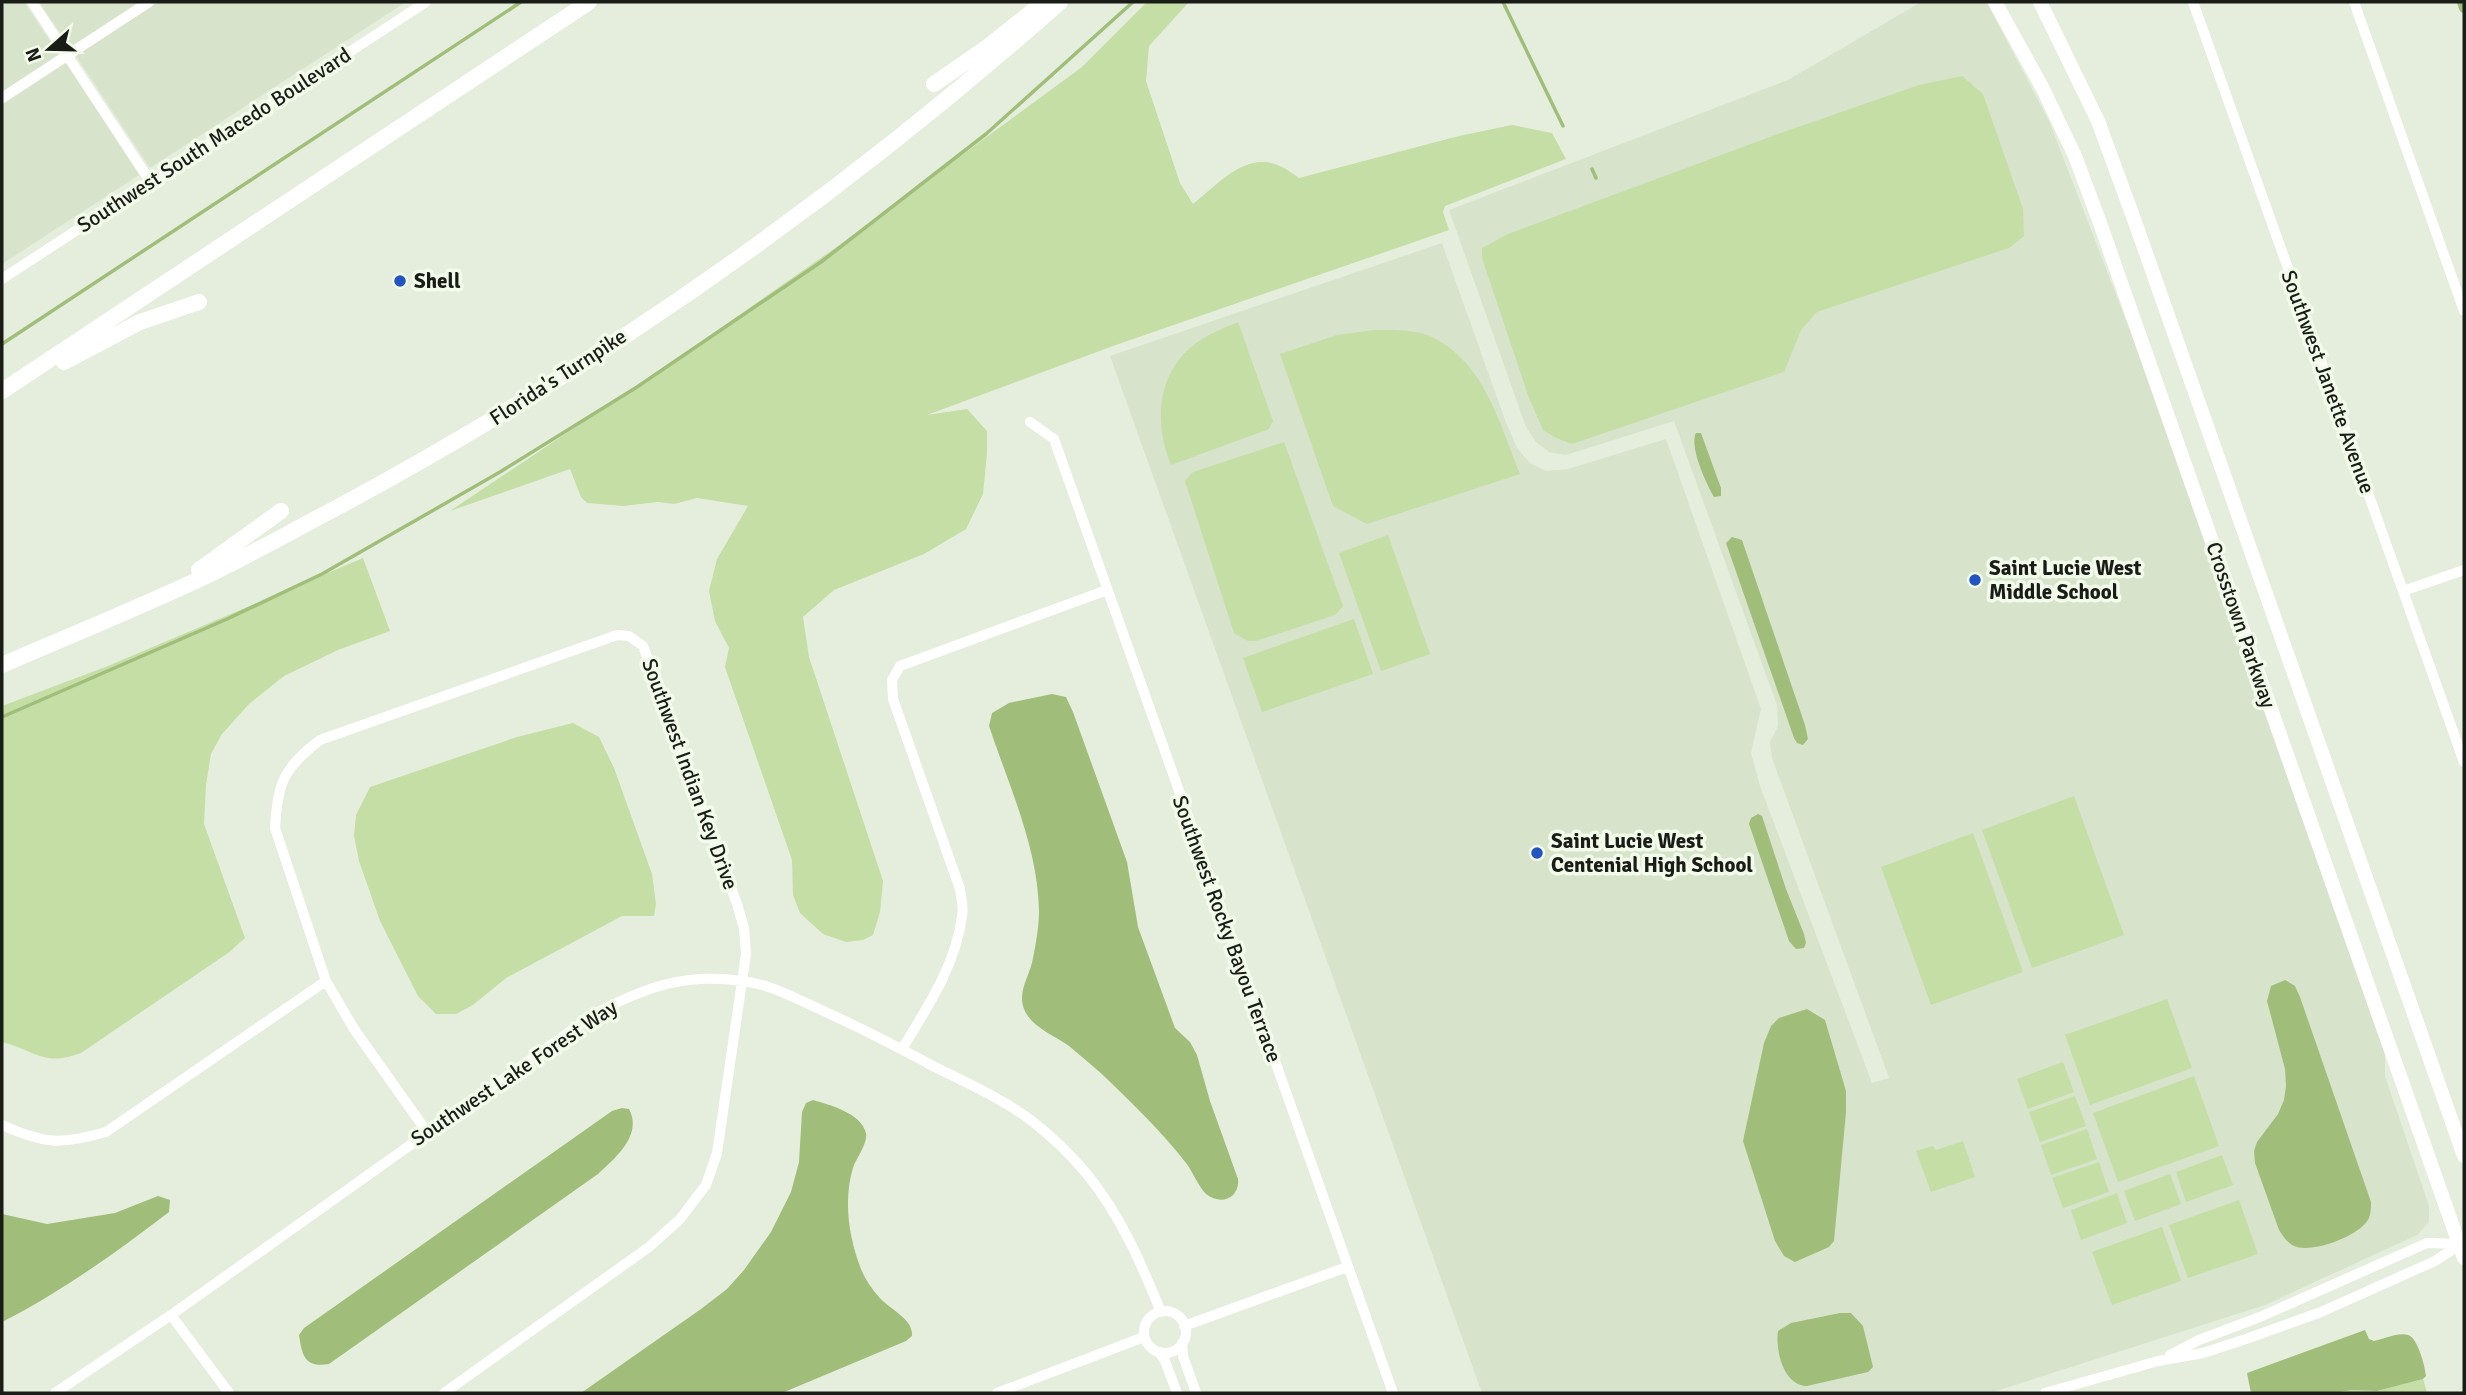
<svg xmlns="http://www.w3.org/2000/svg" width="2466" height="1395" font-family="Signika,sans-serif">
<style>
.built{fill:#d7e3cb}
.green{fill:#c4dea6}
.water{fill:#a0be7a}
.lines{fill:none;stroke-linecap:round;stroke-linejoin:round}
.stream{stroke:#a0be7a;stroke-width:3.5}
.canal{stroke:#a0be7a;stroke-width:10}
.minor{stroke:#fff;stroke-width:10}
.major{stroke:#fff;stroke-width:14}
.highway{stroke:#fff;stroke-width:16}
.poi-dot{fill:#2355c2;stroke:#f2fbea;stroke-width:2.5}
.labels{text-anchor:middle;stroke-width:7;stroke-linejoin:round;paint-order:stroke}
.street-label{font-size:21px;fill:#1a1d17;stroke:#f2fbea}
.poi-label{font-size:21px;font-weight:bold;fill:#1a1d17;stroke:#f2fbea;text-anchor:start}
</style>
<rect width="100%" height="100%" fill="#e5eedc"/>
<path class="built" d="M 2,2 L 24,2 L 59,54 L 2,92 Z
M 39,2 L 139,2 L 70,47 Z
M 159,2 L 406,2 L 150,168 L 76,56 Z
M 1921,2 L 1984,2 L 1988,5 L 2049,121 L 2129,328 L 2385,1054 L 2385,1076 L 2429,1206 L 2429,1222 L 2417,1235 L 2265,1305 L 1990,1393 L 1482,1393 L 1110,356 L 1442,243 L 1505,420 L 1517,448 L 1530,463 L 1546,471 L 1568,469 L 1666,439 L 1761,709 L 1751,753 L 1760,786 L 1872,1083 L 1889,1078 L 1772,758 L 1770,742 L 1778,726 L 1777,705 L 1674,421 L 1566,455 L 1549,452 L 1536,442 L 1526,427 L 1449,210 L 1788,80 Z
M 66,63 L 139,175 L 2,264 L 2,105 Z"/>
<path class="green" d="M 1147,2 L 1189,2 L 1149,46 L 1146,81 L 1180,183 L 1193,204 C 1217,185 1246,150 1280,166 C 1287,169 1293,174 1299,178 L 1459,136 L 1512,125 L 1552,133 L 1566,159 L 1445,206 L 1443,212 L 1449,230 L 1113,346 L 927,415 L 967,409 L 987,431 L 987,453 L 983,494 L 966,529 L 924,554 L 834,590 L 803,617 L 809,657 L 883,881 L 880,912 L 873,935 L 863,940 L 846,942 L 823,934 L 800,913 L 793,895 L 792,860 L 725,667 L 729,648 L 715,621 L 709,591 L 717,559 L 748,506 L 697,498 L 674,504 L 658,502 L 623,506 L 587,503 L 581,497 L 570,469 L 450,511 L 656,373 L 838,246 L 1082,67 Z
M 1962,76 L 1983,94 L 2023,209 L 2024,236 L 2009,248 L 1817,312 L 1801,330 L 1784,372 L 1572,444 L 1556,438 L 1543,430 L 1529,398 L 1482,258 L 1482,248 L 1508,234 L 1778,134 L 1919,85 Z
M 1238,322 L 1273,421 L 1269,429 L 1171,465 C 1155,426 1156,378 1190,348 C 1204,336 1221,329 1238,322 Z
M 1374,330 C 1394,330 1416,329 1434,338 C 1485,364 1500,425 1520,474 L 1367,524 L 1333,506 L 1280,354 L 1337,335 Z
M 1284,442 L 1343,606 L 1335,615 L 1256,641 L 1248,641 L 1234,633 L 1185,481 L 1193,472 Z
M 1388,535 L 1430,654 L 1381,671 L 1339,553 Z
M 363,558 L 390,631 L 338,650 L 284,676 L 249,704 L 222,734 L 211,754 L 206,785 L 204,824 L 245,938 L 228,953 L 81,1053 C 43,1067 37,1051 2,1042 L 2,706 L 108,666 Z
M 1354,619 L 1373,674 L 1262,712 L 1243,658 Z
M 573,723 L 599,737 L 614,768 L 652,874 L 656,904 L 654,916 L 622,916 L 506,978 L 473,1005 L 456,1014 L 436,1014 L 418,996 L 380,921 L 359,861 L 354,836 L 356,815 L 370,787 L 517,737 Z
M 2074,796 L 2124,935 L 2032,968 L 1982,830 Z
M 1973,833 L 2023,972 L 1931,1005 L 1881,867 Z
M 2167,999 L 2192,1068 L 2090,1105 L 2065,1035 Z
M 2063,1062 L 2074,1092 L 2028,1109 L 2017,1079 Z
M 2194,1076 L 2219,1146 L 2118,1182 L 2093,1113 Z
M 2075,1096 L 2086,1126 L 2040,1142 L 2029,1112 Z
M 2087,1129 L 2097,1159 L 2051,1175 L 2041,1145 Z
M 1963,1141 L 1975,1177 L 1931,1192 L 1916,1151 L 1933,1146 L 1936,1150 Z
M 2222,1155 L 2233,1185 L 2186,1202 L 2176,1172 Z
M 2099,1162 L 2109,1192 L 2063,1208 L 2052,1178 Z
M 2170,1174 L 2181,1204 L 2135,1221 L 2124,1191 Z
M 2117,1193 L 2127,1223 L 2081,1240 L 2071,1210 Z
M 2239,1200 L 2258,1254 L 2188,1278 L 2169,1225 Z
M 2162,1227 L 2181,1281 L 2112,1305 L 2092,1252 Z
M 2423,1379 L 2427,1393 L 2334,1393 L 2352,1390 L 2377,1391 Z"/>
<path class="water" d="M 1696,433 L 1701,433 L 1721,488 L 1721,496 L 1714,497 C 1706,483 1689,447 1696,433 Z
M 1732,537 L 1742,540 L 1805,725 L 1808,739 L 1803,745 L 1797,743 L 1794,738 L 1726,543 Z
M 1052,694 L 1066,697 L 1073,712 L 1127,862 L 1138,927 L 1175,1028 L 1190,1042 L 1197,1055 L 1210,1101 L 1238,1179 C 1240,1198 1221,1206 1206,1194 C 1198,1186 1193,1172 1186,1163 C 1162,1132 1133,1104 1105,1077 C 1094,1067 1081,1056 1069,1046 C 1054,1035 1032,1028 1024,1009 C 1017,991 1030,976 1033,958 C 1036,943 1039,926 1039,911 C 1038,847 1009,786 989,726 L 992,713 L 1009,703 Z
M 1758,814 L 1762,816 L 1786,889 L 1804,934 L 1806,943 L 1804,948 L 1796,949 L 1789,941 L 1749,824 L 1751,818 Z
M 2285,980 L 2295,986 L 2300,997 L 2371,1202 C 2371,1207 2371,1213 2369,1218 C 2361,1236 2311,1254 2294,1246 C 2287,1243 2283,1236 2279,1230 L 2255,1163 L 2254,1151 L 2257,1142 L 2278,1114 L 2284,1100 L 2286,1086 L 2285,1069 L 2267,1001 L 2271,986 Z
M 1807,1009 L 1825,1020 L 1846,1091 L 1846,1112 L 1834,1241 L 1829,1247 L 1795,1262 L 1784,1256 L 1775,1241 L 1743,1141 L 1764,1043 L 1771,1026 L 1779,1018 Z
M 813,1100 C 830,1105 861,1113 866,1133 C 868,1144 856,1158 853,1168 C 843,1201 849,1238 861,1269 C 865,1279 872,1289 879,1297 C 889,1309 914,1319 912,1336 L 906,1341 L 782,1393 L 581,1393 L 701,1309 L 727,1289 L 744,1270 L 771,1232 L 791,1192 L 799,1162 L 802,1112 L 806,1103 Z
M 622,1108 L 629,1109 C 643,1135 615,1158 598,1174 L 329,1364 C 305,1368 302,1356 299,1335 L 304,1328 L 612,1111 Z
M 158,1196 L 170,1200 L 169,1212 C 117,1252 61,1292 2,1322 L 2,1214 L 47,1224 L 115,1213 Z
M 1840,1313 L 1851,1313 L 1863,1326 L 1873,1367 L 1868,1372 L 1807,1386 C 1784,1386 1775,1351 1778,1331 L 1791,1323 Z
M 2365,1330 L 2369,1339 L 2374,1341 C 2383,1339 2399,1332 2408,1335 C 2418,1338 2425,1366 2426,1376 L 2423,1379 L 2377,1391 L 2352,1390 L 2334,1393 L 2251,1393 L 2247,1373 Z"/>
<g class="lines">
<path class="stream" d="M 1503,2 L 1563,126
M 1592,169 L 1596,178
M 2,344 L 521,2
M 2,717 L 227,619 L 322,574 L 500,472 L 637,387 L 821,262 L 986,134 L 1133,2"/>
<path class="canal" d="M 2462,2 L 2464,8"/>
<path class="minor" d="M 32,2 L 150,181
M 2193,2 L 2464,762
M 2354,2 L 2464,311
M 2,98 L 149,2
M 2,279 L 426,2
M 1030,422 L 1054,439 L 1393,1393
M 2403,591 L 2464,570
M 902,1049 C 927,1008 956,965 962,916 C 964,907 961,898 960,889 L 893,699 L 892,680 L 900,666 L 1107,590
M 2,1125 C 44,1144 61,1145 106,1132 L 326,981
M 427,1132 L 354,1029 L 326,981 L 275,828 C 278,782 283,769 320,740 L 617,635 L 629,636 L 643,646 L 737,904 L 744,928 L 746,954 L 717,1153 L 706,1185 L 680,1219 L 649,1247 L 444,1393
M1144 1332a21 21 0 1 1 42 0a21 21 0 1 1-42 0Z
M 171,1315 L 229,1393
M 1184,1326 L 1347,1267
M 1182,1343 L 1183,1356 L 1196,1393
M 1159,1352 L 1165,1361 L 1177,1393
M 2170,1355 L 2199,1340 L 2260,1317 L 2427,1243 L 2459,1244
M 55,1393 L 171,1315 L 596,1013 C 646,987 684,973 742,981 C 769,984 793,997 817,1008 C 857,1026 896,1046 935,1067 C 967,1083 1003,1099 1032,1121 C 1051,1136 1070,1154 1086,1173 C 1120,1214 1141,1263 1161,1312
M 997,1393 L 1144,1337
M 2045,1393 L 2158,1361 L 2203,1353 L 2246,1339 L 2321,1312 L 2435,1261 L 2464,1242"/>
<path class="major" d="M 1995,2 L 2042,87 L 2075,156 L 2100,223 L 2464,1258
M 2040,2 L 2098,121 L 2135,222 L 2464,1156"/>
<path class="highway" d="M 934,84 L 989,46 L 1044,2
M 64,362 L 140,322 L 199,302
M 2,391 L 589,2
M 199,570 L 281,511
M 2,665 C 69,636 138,608 204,577 C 250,555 294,530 338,507 C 597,368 840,197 1060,2"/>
</g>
<g class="poi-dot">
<circle cx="400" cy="281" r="7"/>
<circle cx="1975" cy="580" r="7"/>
<circle cx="1537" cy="853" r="7"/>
</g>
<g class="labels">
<g class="street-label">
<text transform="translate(214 140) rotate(-33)" y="7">Southwest South Macedo Boulevard</text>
<text transform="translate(558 377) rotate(-33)" y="7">Florida's Turnpike</text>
<text transform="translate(2328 382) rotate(70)" y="7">Southwest Janette Avenue</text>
<text transform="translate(2241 625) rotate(71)" y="7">Crosstown Parkway</text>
<text transform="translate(690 774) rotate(70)" y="7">Southwest Indian Key Drive</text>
<text transform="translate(1227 929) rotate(70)" y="7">Southwest Rocky Bayou Terrace</text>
<text transform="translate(514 1073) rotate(-34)" y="7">Southwest Lake Forest Way</text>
</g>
<g class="poi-label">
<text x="414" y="288">Shell</text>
<text x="1989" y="575">Saint Lucie West<tspan x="1989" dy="24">Middle School</tspan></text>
<text x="1551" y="848">Saint Lucie West<tspan x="1551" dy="24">Centenial High School</tspan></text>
</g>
</g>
<rect width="2466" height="1395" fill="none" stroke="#1a1d17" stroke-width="7"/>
<g transform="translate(49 49) rotate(250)" stroke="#f2fbea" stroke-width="5" paint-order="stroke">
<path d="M0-5L12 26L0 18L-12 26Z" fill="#1a1d17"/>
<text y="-10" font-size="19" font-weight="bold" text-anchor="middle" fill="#1a1d17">N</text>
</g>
</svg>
